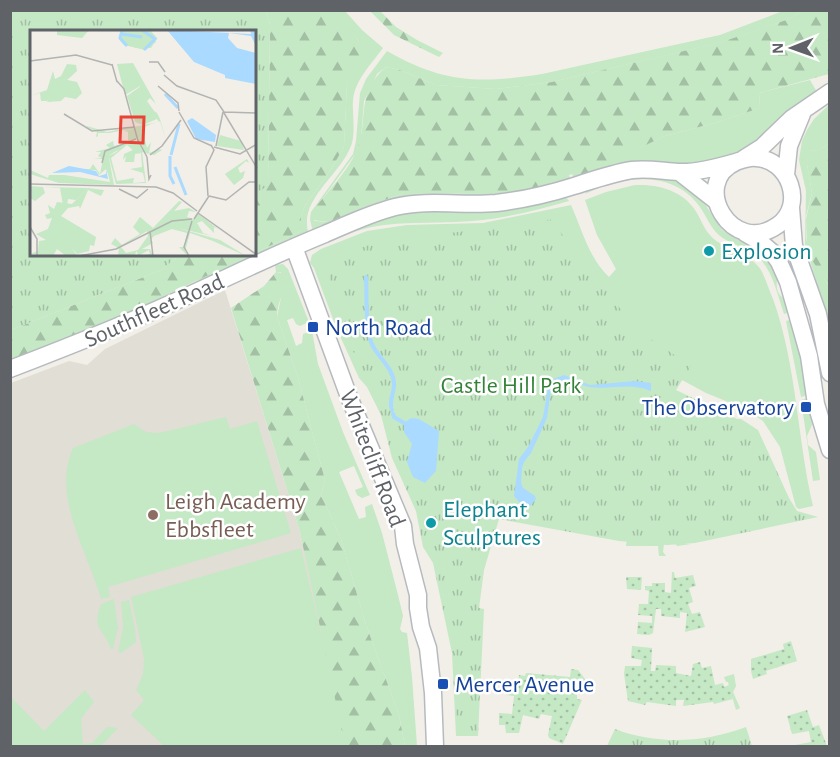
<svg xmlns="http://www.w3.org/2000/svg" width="840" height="757" font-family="'Alegreya Sans',sans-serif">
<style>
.education{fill:#e1ded6}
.grass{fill:#c5e8c5}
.forest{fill:url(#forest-firs)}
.park{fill:url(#park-tufts)}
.garden{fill:url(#garden-dots)}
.water{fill:#aadaff}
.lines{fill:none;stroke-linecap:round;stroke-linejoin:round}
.stream{stroke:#aadaff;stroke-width:4}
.secondary-casing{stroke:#b6babf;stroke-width:19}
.secondary{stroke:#fff;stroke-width:16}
.culture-dot{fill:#0f9aa8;stroke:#fff;stroke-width:2}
.transit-dot{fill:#1a4fb4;stroke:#fff;stroke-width:2}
.education-dot{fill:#8d6e63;stroke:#fff;stroke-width:2}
.labels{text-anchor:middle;stroke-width:5;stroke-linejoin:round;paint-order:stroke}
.culture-label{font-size:24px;fill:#0d838f;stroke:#fff;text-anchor:start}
.street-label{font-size:24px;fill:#5f6368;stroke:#fff}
.transit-label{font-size:24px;fill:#164399;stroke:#fff;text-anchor:start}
.park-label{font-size:24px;fill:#348238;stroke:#fff}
.education-label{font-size:24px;fill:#785e54;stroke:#fff;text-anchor:start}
.inset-river{fill:none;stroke:#aadaff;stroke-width:3}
.inset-road{fill:none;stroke:#b3b3b1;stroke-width:1.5}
.view{fill:#ea4335;fill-opacity:0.15;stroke:#ea4335;stroke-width:3}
.inset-edge{fill:none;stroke:#5f6368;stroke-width:3}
</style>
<defs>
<pattern id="forest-firs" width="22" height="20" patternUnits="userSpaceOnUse" patternTransform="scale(1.5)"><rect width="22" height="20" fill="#c5e8c5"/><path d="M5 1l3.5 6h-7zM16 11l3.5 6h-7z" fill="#a3c0a4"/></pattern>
<pattern id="park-tufts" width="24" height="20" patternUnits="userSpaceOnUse" patternTransform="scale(1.5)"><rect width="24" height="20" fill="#c5e8c5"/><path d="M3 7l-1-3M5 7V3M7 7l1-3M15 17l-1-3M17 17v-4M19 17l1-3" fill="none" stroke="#a3c0a4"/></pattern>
<pattern id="garden-dots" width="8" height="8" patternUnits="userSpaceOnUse" patternTransform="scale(1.5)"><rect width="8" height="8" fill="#c5e8c5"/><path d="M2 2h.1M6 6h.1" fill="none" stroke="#a3c0a4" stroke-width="1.8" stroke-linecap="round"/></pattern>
</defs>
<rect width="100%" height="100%" fill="#f1efe8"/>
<path class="education" d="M 225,290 L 300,532 L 348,746 L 11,746 L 11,383 L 69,361 L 87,365 L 105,349 Z"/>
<path class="grass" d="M 336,11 L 345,11 L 362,30 L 383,48 C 372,63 355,80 353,100 C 352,114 356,133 351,146 C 339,177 297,200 309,235 L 199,284 L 197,279 L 250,255 L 255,255 L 255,253 L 301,231 L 301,215 L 306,204 L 330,171 L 344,147 L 347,83 L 348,76 L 360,51 L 358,40 Z
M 783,11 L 802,11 L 789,19 L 723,42 L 552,82 L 496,89 L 436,85 L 400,70 L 386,67 L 377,74 L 364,101 L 361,138 L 356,153 L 315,209 L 314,221 L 329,222 L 365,207 L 404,193 L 491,194 L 521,191 L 570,179 L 665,136 L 718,122 L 760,108 L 759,93 L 810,80 L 817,92 L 751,146 L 722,160 L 509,196 L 469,198 L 313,233 L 310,219 L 311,212 L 353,154 L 356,141 L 360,93 L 366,79 L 387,51 C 443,83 479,84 542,74 L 720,35 Z
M 829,105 L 829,144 L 818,150 L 809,151 L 807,164 L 812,193 L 806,216 L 806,237 L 809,254 L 829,286 L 829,323 L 805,244 L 806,191 L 799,160 L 802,141 L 807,130 L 814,119 Z
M 636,177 L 663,177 L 681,183 L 701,198 L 722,230 L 731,236 L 761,251 L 778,274 C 773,299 784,292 791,312 L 784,314 C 777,294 772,265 753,253 C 743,246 730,244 720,236 C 709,227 706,213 696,202 C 668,169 620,177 585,194 L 588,190 Z
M 635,185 C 657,184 682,190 695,210 C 700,217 703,227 709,234 C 723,251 748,251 761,270 C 766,279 769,290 773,299 C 797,366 797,438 813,506 L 799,509 L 796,507 L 780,447 L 763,421 L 743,408 L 706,393 L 671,374 L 381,415 L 367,387 L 359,378 L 336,327 L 314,268 L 310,263 L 312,255 L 321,249 L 367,231 L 407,225 L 483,223 L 571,205 C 582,230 589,258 609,277 L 616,269 L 597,235 L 585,200 L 606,192 Z
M 566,197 L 569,201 C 532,212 493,221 455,222 C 429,223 403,222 377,226 C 356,229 339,239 320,245 L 368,222 L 409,211 Z
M 283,264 L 288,269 L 309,322 L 300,326 L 296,324 L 293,318 L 287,320 L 296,346 L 302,343 L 303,334 L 312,331 L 318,364 L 343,432 L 370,495 L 362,498 L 357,495 L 355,490 L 363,487 L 354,466 L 339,472 L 359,519 L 366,517 L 365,507 L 372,504 L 382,533 L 398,595 L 403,616 L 400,629 L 402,632 L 407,633 L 412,677 L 417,746 L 405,746 L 399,715 L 365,622 L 341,539 L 321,495 L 325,480 L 297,374 L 277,317 L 282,293 L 281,272 L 276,272 L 275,265 Z
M 793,319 L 808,395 L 801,397 L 786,321 Z
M 809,398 L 812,425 L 807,436 L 808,445 L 816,452 L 820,480 L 813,481 L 801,400 Z
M 226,417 L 230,429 L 257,421 L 291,533 L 108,587 L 110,597 L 101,599 C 88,552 51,497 73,448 L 134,424 L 146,432 L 159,433 Z
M 627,538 L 691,544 L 677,546 L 675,543 L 664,544 L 663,552 L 666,556 L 659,556 L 658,546 L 626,546 Z
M 301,548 L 347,744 L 342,746 L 164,746 L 131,715 L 144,700 L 136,690 L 143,674 L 144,659 L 131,597 Z
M 114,599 L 118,628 L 113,649 L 111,649 C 103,627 91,630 101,604 Z
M 129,600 L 135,629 L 136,642 L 121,653 L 118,651 L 123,627 L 121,602 Z
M 734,674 L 736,686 L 733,692 L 740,708 L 736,710 L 728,682 L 726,682 L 724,677 Z
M 85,690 L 94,702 L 81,719 L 83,744 L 92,743 L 107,727 L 118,728 L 101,746 L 11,746 L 11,697 L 44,731 Z"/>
<path class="forest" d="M 266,11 L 336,11 C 344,21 362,38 360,52 C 358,63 349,72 347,83 L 344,147 L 330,171 L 306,204 L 301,215 L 301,231 L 255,253 L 255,195 L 268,184 L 270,24 Z
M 370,11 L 380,11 L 396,27 L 417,40 L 443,53 L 439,57 L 394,35 Z
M 802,11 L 829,11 L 829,74 L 759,93 L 760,108 L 718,122 L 665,136 L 584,174 L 574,178 L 572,174 L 569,175 L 570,179 L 529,190 L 491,194 L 404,193 L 365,207 L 329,222 L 312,220 L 315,208 C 328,191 347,172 356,152 C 370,121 354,94 386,67 L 400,70 L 436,85 L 496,89 L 552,82 L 722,42 L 789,19 Z
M 829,144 L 829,286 L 812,260 L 807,248 L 806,219 L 812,193 L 807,164 L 808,151 L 818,150 Z
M 180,255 L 250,255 L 125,315 L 11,361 L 11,330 L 161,270 Z
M 276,272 L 283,273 C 288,291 277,299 277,317 L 297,374 L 325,480 L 321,495 L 341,539 L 365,622 L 399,715 L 405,746 L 345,746 L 300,532 L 231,308 L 264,286 Z"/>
<path class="park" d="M 11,10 L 266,11 L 270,24 L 268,185 L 255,195 L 255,32 L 32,32 L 32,255 L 180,255 L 161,270 L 11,330 Z
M 550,219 L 637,330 L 691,366 L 676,390 L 737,419 L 741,419 L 758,430 L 789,498 L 797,511 L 818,517 L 695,543 L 667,545 L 619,541 L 499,519 L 484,570 L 479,608 L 484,609 L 478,736 L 456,736 L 452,653 L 433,563 L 423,547 L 416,511 L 392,458 L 381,415 L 353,351 L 323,260 L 382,241 L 542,222 Z
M 746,727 L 752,746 L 607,746 L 615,729 C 657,745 704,743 746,727 Z"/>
<path class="garden" d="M 672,572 L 674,572 L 675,578 L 693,575 L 696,586 L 689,588 L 693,602 L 688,604 L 692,614 L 700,612 L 705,627 L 685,632 L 687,613 L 680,612 L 680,618 L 661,616 L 661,609 L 656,609 L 653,633 L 649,635 L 637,634 L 638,622 L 652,623 L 652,616 L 638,615 L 639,604 L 648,604 L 649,591 L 645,590 L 645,586 L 652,586 L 652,583 L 665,583 L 665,592 L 671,593 Z
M 626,577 L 642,577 L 641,590 L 627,589 Z
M 791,641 L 797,661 L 766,671 L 767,674 L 753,679 L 751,671 L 751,659 L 784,649 L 783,644 Z
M 632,646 L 652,648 L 651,671 L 655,671 L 656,665 L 676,666 L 676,673 L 691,676 L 693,664 L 700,662 L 702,668 L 711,666 L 715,685 L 723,683 L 724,687 L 729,685 L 733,699 L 714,704 L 713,702 L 683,706 L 684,700 L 676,700 L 676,706 L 647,702 L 645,705 L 628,701 L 624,674 L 625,666 L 641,666 L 642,660 L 631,658 Z
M 571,669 L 578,670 L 585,679 L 585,687 L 577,688 L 577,699 L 582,700 L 581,702 L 563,744 L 549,738 L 548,735 L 552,716 L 541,714 L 539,719 L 523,715 L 519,733 L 506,733 L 505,725 L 499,725 L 499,713 L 512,714 L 514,696 L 506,695 L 507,682 L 518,684 L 519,675 L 525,676 L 526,673 L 570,677 Z
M 807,710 L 813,727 L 819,725 L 827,746 L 795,746 L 795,745 L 811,742 L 809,731 L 792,734 L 787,716 Z"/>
<path class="water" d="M 564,375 L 590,385 L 635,381 L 651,383 L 651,391 C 629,382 612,390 590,387 C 578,385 569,377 558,381 L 551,389 L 547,418 L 531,453 L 524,462 L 522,468 L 521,483 L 523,488 L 535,496 L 536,499 L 530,506 L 523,507 L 514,496 L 519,459 L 528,447 L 543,417 L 548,388 L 551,380 Z
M 411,418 L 419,419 L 439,431 L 436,471 L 425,483 L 413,477 L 407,462 L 412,444 L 404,432 L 404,423 Z"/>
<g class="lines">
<path class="stream" d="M 366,277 C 367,297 365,322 371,342 C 376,356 393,367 394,383 C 395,393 388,400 392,410
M 393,414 L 394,417 L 404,423"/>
<defs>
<path id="secondary" d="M 743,159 L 762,147 L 792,118 L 830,92
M 679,172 L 716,201
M 786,175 L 789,146 L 802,114
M 791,208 L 794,246 L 818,314 L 830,373
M 745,233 L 759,241 L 772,252 L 779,262 L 788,282 L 809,356 L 816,404 L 830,450
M 294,247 L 349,397 L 403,526 L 405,544 L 418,595 L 418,608 L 421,627 L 428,648 L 433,693 L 435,746
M 10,369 C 70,346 129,323 187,296 C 233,275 278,253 325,234 C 348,224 371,213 395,207 C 428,199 462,206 496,203 C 522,200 549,194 574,186 C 593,180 613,173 632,170 C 648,168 662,171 678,172 C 695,173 715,168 732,163 C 740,161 748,157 756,158 C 789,159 806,205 778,225 C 732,258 689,183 736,162"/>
</defs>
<use href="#secondary" class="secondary-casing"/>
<use href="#secondary" class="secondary"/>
</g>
<g class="culture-dot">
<circle cx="709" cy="251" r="6"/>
<circle cx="431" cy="523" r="6"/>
</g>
<g class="transit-dot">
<rect x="307" y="321" width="12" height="12" rx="3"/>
<rect x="800" y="401" width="12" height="12" rx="3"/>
<rect x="437" y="678" width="12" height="12" rx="3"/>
</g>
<circle class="education-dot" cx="153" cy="515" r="6"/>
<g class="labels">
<g class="culture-label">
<text x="721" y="259">Explosion</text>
<text x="443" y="517">Elephant<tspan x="443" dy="28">Sculptures</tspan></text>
</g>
<g class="street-label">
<text transform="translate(154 310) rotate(-24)" y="8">Southfleet Road</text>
<text transform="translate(373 458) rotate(69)" y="8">Whitecliff Road</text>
</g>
<g class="transit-label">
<text x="325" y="335">North Road</text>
<text x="794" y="415" text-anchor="end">The Observatory</text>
<text x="455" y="692">Mercer Avenue</text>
</g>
<g class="park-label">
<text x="511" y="393">Castle Hill Park</text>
</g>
<g class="education-label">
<text x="165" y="509">Leigh Academy<tspan x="165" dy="28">Ebbsfleet</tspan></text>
</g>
</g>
<g transform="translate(30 30)">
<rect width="226" height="226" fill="#f1efe8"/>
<path d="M 103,33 L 122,67 L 126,74 L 120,68 L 117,71 L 124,81 L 127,79 L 124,81 L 127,83 L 130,89 L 136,110 L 130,91 L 129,92 L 121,94 L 112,98 L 117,118 L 121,112 L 119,123 L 129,119 L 132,120 L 124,125 L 112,122 L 116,153 L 86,154 L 79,127 L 89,120 L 74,124 L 82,151 L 76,139 L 69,145 L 66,140 L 53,140 L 52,139 L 60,139 L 63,134 L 70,144 L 73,129 L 63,129 L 72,128 L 68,126 L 71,122 L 65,122 L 80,118 L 76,115 L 83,111 L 84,116 L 106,112 L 108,108 L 98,112 L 98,102 L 94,101 L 101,99 L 79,103 L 68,103 L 68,106 L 66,107 L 67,102 L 57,97 L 57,96 L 77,102 L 129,92 L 117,74 L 110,56 L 95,65 L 87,34 ZM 97,115 L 103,120 L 94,124 L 93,130 L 96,126 L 95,132 L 104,132 L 105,124 L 111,123 L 112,137 L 100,139 L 113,143 L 115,152 L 103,153 L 104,148 L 87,151 L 81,128 ZM 58,158 L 74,160 L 71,166 L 58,160 L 50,179 L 49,176 L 38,178 L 31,186 L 66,207 L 64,216 L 60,215 L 59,221 L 47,224 L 42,218 L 47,226 L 36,226 L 27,219 L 23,226 L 0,224 L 8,221 L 9,211 L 16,210 L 6,204 L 18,199 L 22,188 L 17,189 L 15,185 L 20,183 L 18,175 L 24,179 L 27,172 L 42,174 ZM 149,171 L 152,172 L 144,181 L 159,178 L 166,182 L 159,181 L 157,187 L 164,189 L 167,183 L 188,199 L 184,197 L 184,203 L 172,191 L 167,193 L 173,203 L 182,206 L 148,198 L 190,210 L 216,226 L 183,211 L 186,223 L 183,211 L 160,203 L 155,221 L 158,226 L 149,217 L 154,217 L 157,203 L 142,199 L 124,206 L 121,209 L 123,213 L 112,219 L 120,219 L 123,226 L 114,225 L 120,224 L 119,220 L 108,226 L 107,221 L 104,226 L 88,226 L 89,218 L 81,214 L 85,208 L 92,215 L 110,204 L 103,197 L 110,187 L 123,198 ZM 117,201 L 118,206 L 108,220 L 96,223 L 91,217 Z" fill="#c5e8c5" fill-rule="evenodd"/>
<path d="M 37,34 L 46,35 L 47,41 L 37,50 L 31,49 L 17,71 L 11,71 L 10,63 L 0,66 L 17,60 L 23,41 L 25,49 L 31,46 ZM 91,118 L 78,126 L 85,123 L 79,128 L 84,155 L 29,153 L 0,144 L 0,140 L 18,148 L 19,145 L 34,145 L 80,152 L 73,124 ZM 0,156 L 13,157 L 58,158 L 46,170 L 38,169 L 37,175 L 33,175 L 30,158 L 13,157 L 15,163 L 5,171 L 0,168 Z" fill="#c5e8c5"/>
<path d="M 27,0 L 59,0 L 52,8 L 27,5 ZM 91,0 L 120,0 L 126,12 L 115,20 L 94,15 L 89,9 Z" fill="#c5e8c5"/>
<path d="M 106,0 L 120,0 L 127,8 L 121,18 L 105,18 ZM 28,48 L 47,52 L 52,63 L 46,69 L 35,67 L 31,71 L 17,72 ZM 111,56 L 117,74 L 129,88 L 113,95 L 105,92 L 97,66 ZM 190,105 L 211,111 L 214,120 L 187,116 ZM 217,129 L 219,133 L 216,131 L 208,138 L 210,143 L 215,141 L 213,148 L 204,155 L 195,144 Z" fill="#c5e8c5"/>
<path d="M 137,0 L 221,4 L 220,0 L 226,0 L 226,16 L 221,6 L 199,3 L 198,8 L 207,18 L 226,23 L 226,54 L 195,48 L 195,45 L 164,32 ZM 162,88 L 186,105 L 185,112 L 166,109 L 157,91 ZM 39,136 L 66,141 L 69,146 L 76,144 L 76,139 L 78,149 L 50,142 L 22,143 Z" fill="#aadaff"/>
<path class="inset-river" d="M 92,0 L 90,8 L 97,16M 112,0 L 125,9 L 114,20M 91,4 L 112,7M 135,64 L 148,78M 141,125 L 149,94M 140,126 L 140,146 L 144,154M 145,137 L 156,165"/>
<path class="inset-road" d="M 0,31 L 46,25 L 82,35M 119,32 L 128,32 L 135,42M 82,34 L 87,52M 134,45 L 147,56 L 186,70 L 194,82 L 227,83M 87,51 L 94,59 L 108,111M 128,56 L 148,73 L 149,81M 149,82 L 164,108 L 182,116M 194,83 L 227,138M 34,84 L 62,101 L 105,97M 108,110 L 117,127M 186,116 L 193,82M 184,117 L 210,124 L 227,114M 120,125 L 132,116 L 151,90M 117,127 L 119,149 L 121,145M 72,133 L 75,121 L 106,109M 0,154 L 126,157 L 143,163 L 167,181M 89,159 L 107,168 L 118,159M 178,166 L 176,137 L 184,120 L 181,115M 179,166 L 196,170 L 219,152 L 227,152M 168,183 L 227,225M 164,189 L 179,166M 0,197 L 7,209 L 7,226M 120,201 L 123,226M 49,226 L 86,219 L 142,191 L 162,189M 159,226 L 154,217 L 162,191"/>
<path class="view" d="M 91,87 L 114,87 L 113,113 L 90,112 Z"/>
<rect width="226" height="226" class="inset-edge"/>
</g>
<rect width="840" height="757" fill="none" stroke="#5f6368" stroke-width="24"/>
<g transform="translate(792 48) rotate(269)" stroke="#ffffff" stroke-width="4.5" paint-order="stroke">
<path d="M0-4.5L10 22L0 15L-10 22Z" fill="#5f6368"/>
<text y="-9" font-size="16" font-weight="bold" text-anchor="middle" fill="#5f6368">N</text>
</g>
</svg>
